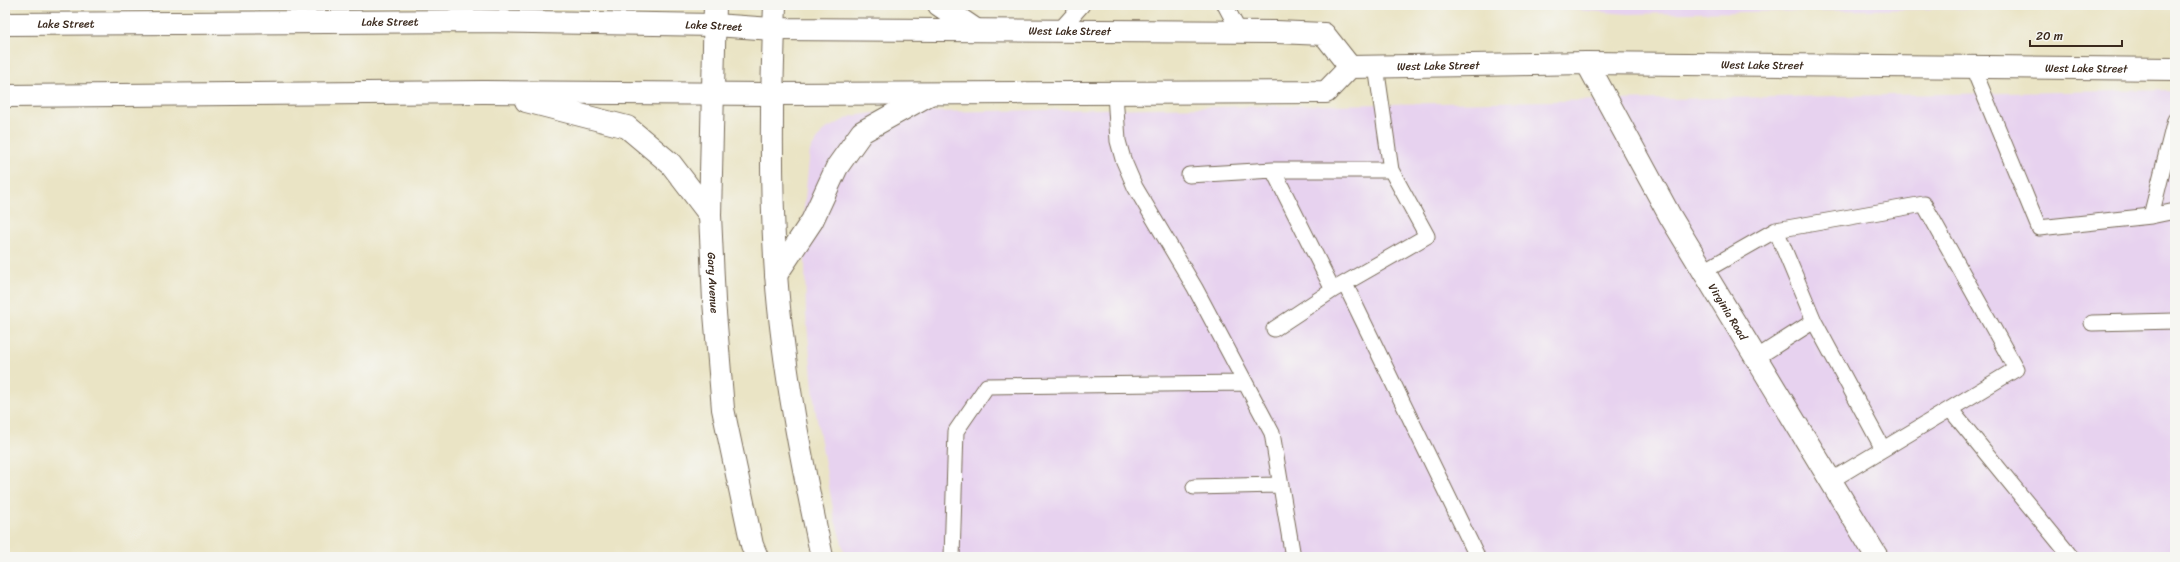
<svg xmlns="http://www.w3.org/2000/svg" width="2180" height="562" font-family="Sriracha,sans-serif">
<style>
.built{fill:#e7d2ef}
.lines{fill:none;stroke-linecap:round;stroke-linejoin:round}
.service-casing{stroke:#786b58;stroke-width:17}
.minor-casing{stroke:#786b58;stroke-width:24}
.secondary-casing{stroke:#786b58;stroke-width:24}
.primary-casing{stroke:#786b58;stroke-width:24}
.service{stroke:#fff;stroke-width:15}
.minor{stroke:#fff;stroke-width:22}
.secondary{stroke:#fff;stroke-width:22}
.primary{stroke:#fff;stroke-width:22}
.labels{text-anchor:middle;stroke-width:4;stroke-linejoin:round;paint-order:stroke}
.street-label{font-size:11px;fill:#3b2a1e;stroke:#f6f6f2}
</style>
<rect width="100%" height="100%" fill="#f6f6f2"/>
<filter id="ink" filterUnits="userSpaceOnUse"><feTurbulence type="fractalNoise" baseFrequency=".025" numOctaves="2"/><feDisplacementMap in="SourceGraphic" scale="8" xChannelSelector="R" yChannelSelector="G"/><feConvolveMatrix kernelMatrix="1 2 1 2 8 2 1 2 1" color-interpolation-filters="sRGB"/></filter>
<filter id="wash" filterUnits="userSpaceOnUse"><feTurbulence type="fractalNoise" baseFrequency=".012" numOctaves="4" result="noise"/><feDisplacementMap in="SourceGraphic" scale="16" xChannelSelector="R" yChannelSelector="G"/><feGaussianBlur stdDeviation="0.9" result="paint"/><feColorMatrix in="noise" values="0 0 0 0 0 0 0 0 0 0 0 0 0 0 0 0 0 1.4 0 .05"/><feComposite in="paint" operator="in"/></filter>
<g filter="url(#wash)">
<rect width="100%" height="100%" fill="#eae4c5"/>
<path class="built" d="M 1509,5 L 2165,5 L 1628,14 Z
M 2175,90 L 2175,557 L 846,557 L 835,520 L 815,408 L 806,314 L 804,208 L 810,150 L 824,130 L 852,116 L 874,113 Z"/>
</g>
<g filter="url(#ink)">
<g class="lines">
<defs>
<path id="service" d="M 1225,5 L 1240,33
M 1059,31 L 1082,5
M 1973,68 L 2039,228 L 2151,216 L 2175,120
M 1115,93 L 1118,141 L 1123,159 L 1135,187 L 1195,288 L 1272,433 L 1293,557
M 1273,170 L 1333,290
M 1189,175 L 1273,170 L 1391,170 L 1376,66
M 2151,216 L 2175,211
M 1776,230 L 1814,321 L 1883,449
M 1704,271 L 1776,230 L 1924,204 L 2016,369 L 1950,409
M 1345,284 L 1476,554
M 2092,323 L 2175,321
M 1274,329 L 1333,290 L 1427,236 L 1391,170
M 1756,358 L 1814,321
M 1830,481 L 1950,409 L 2071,557
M 1194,487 L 1281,485
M 952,557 L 956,431 L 987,386 L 1245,383"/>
<g id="minor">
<path id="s1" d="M 1587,63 L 1670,216 L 1877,557"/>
</g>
<g id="secondary">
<path id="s2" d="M 715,5 L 710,215 L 714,301 L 723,409 L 752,545 L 757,557"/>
<path d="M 775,5 C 771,95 770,184 776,274 C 783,369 802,463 822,557"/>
</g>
<g id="primary">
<path d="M 939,5 L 976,30"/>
<path id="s3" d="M 5,24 L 479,21 L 715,25 L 774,29 L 1276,32 L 1324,34 L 1350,67"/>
<path id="s4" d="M 5,96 L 484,92 L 771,94 L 1326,92 L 1350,67 L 1587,63 L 2175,69"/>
<path d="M 526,101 L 627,127 L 671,164 L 710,215"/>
<path d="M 776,275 L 812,221 L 837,167 L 862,132 L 930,94"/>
</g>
</defs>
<use href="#service" class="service-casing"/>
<use href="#minor" class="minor-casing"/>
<use href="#secondary" class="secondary-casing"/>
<use href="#primary" class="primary-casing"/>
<use href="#service" class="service"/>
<use href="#minor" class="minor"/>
<use href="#secondary" class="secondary"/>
<use href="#primary" class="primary"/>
</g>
</g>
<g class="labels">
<g class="street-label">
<text dy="4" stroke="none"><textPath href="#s3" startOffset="385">Lake Street</textPath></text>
<text dy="4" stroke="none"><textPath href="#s3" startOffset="61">Lake Street</textPath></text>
<text dy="4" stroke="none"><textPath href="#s3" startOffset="709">Lake Street</textPath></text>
<text dy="4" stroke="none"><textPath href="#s3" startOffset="1065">West Lake Street</textPath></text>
<text dy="4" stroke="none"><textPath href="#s4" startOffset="1444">West Lake Street</textPath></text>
<text dy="4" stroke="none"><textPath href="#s4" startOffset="1768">West Lake Street</textPath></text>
<text dy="4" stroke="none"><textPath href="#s4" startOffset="2092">West Lake Street</textPath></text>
<text dy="4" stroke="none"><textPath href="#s2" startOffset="278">Gary Avenue</textPath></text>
<text dy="4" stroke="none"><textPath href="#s1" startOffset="286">Virginia Road</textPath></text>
</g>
</g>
<rect width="2180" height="562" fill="none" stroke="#f6f6f2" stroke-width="20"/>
<path d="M2030 40v6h92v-6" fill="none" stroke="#3b2a1e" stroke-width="2"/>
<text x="2036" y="40" font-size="12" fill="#3b2a1e" stroke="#f6f6f2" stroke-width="3" paint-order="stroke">20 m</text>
</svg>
